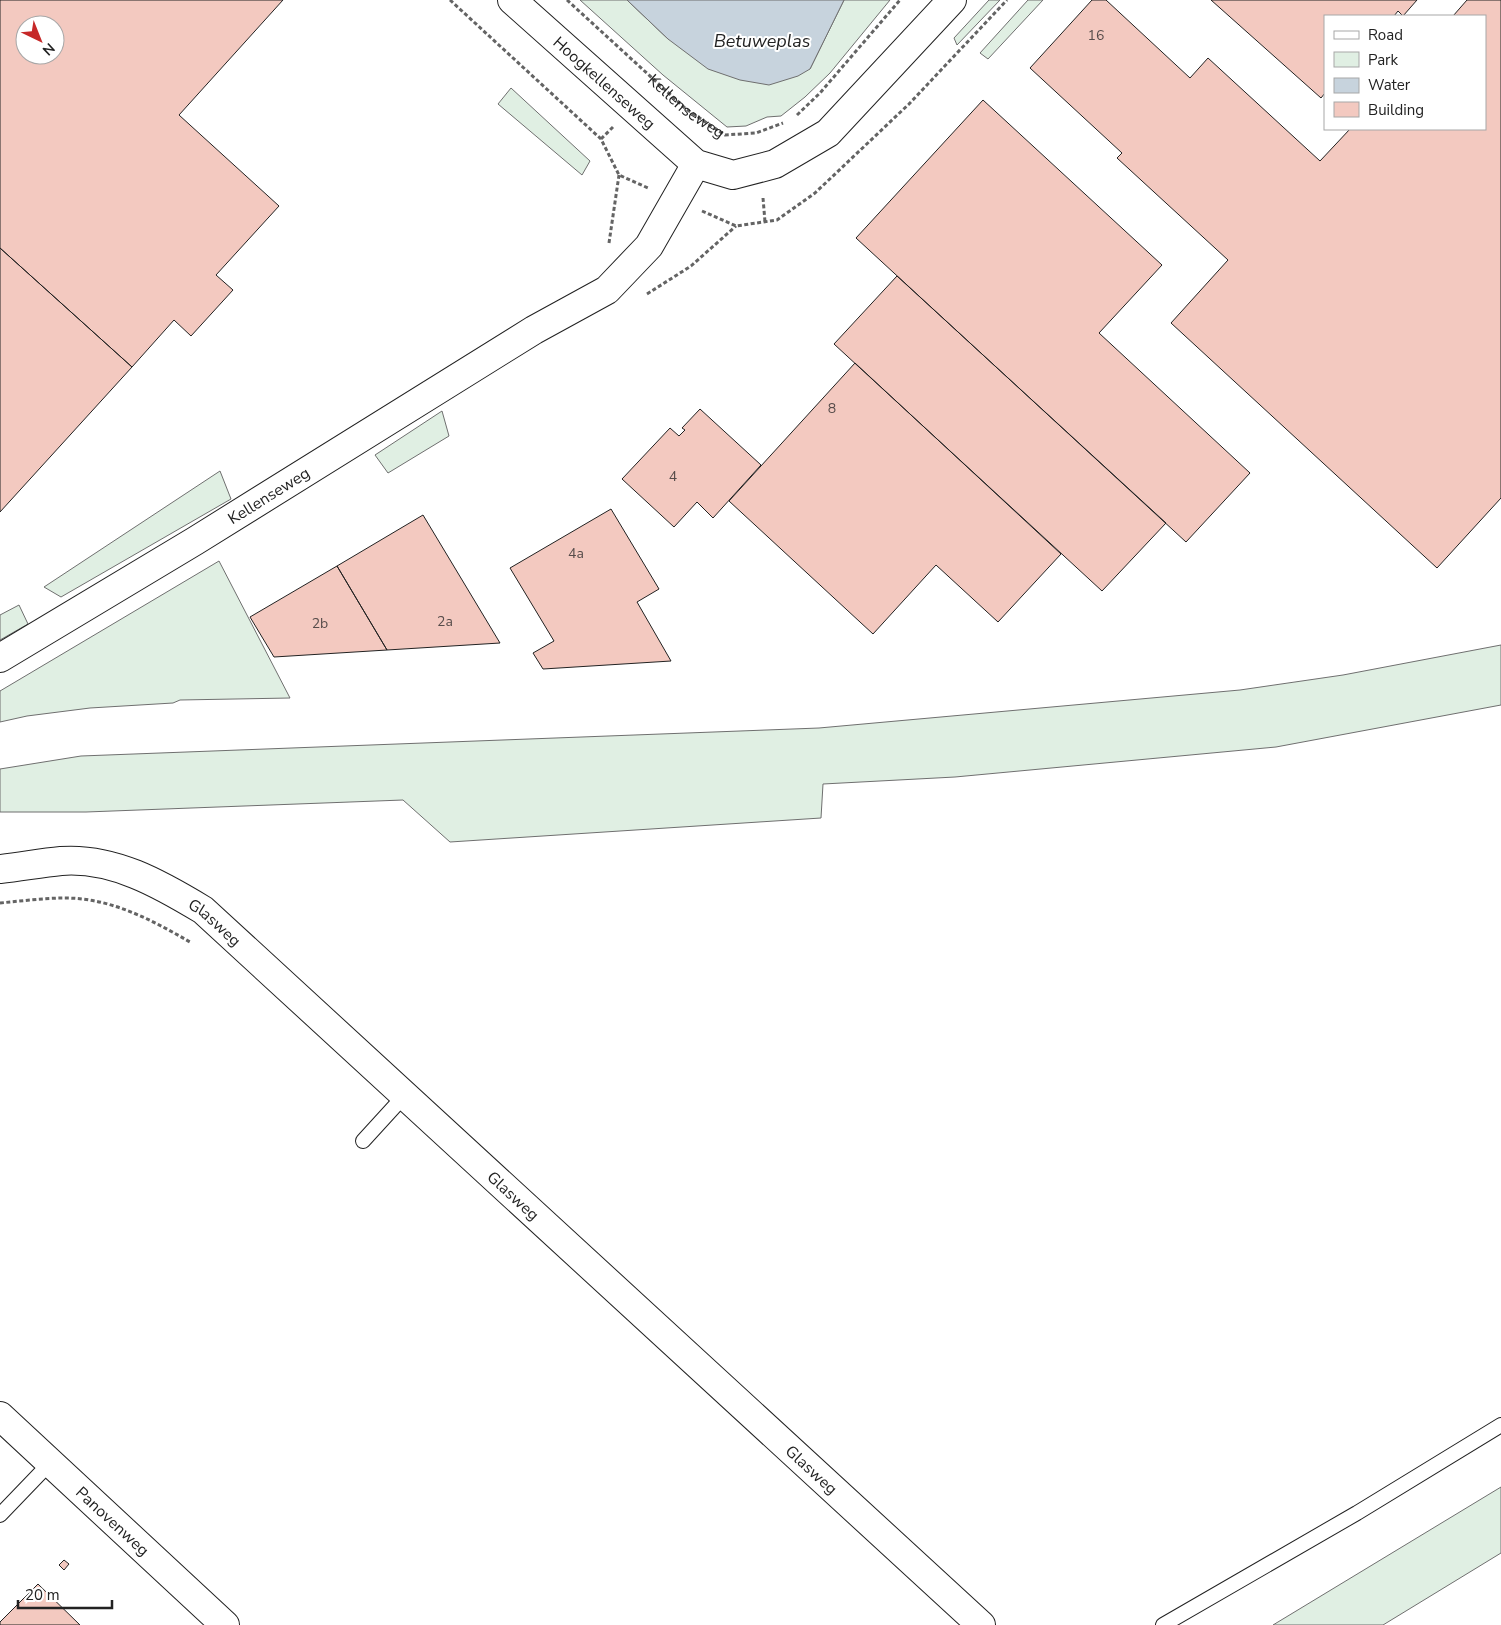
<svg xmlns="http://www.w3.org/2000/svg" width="1501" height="1625" font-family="'Nunito Sans',sans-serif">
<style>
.green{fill:#e0efe3;stroke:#6f6f6f}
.water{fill:#c7d3dd;stroke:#6f6f6f}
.building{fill:#f3c9c0;stroke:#222;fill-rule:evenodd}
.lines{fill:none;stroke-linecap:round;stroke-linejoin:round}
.lane-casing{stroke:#222;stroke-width:16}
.street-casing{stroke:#222;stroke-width:30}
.secondary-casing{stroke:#222;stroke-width:30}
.path{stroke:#646464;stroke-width:3;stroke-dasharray:4 2.5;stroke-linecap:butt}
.lane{stroke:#fff;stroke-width:14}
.street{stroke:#fff;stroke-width:28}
.secondary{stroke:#fff;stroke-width:28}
.labels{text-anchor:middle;stroke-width:4;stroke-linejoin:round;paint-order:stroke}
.number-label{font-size:14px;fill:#564c4a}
.street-label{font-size:16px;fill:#222;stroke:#fff}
.water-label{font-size:18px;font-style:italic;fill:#222;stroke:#fff}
</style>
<rect width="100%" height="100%" fill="#fff"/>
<path class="green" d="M 580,0 L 627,0 L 668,39 L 810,69 L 844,0 L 890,0 L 830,73 L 805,97 L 781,116 L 767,117 L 746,126 L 727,127 L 663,75 Z
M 989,0 L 1000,0 L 957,45 L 954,38 Z
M 1028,0 L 1043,0 L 988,59 L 980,53 Z
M 511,88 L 590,161 L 582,175 L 498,104 Z
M 442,411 L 449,436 L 388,473 L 375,455 Z
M 220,471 L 231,499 L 61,597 L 44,587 Z
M 219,561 L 290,698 L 180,700 L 173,703 L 90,708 L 27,716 L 0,722 L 0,691 Z
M 19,605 L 28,624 L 0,640 L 0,615 Z
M 1501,645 L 1501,705 L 1276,747 L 955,777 L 823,784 L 821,818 L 450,842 L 403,800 L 86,812 L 0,812 L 0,769 L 81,756 L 819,728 L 1240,690 L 1343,675 Z
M 1501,1487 L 1501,1553 L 1383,1625 L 1273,1625 Z"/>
<path class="water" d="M 627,0 L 844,0 L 810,69 L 798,76 L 769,85 L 740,80 L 708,69 L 668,39 Z"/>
<path class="building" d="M 0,0 L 283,0 L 179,115 L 279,206 L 216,275 L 233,290 L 191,336 L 174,320 L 132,367 L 0,248 ZM 25,25 L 55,25 L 55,55 L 25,55 Z
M 1092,0 L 1106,0 L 1190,78 L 1208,58 L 1320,161 L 1350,129 L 1485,129 L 1485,16 L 1453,16 L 1467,0 L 1501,0 L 1501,498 L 1437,568 L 1171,323 L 1228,260 L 1117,158 L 1122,153 L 1030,68 Z
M 1211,0 L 1417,0 L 1403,16 L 1398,11 L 1394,16 L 1325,16 L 1325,93 L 1321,98 Z
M 983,100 L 1162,265 L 1099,333 L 1250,473 L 1186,542 L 856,238 Z
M 0,248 L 132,367 L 0,512 Z
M 897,276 L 1166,523 L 1102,591 L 834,344 Z
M 855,363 L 1061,554 L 998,622 L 936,565 L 873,634 L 729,501 Z
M 700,409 L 761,465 L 713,518 L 697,502 L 674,527 L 622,479 L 670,428 L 679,436 L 685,430 L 682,428 Z
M 611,509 L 659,589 L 637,602 L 671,661 L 543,669 L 533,653 L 554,641 L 510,568 Z
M 423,515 L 500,643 L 387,650 L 337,566 Z
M 337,566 L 387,650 L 274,657 L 250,617 Z
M 64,1560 L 69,1564 L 64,1570 L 59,1565 Z
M 38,1584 L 80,1625 L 0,1625 L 0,1622 Z"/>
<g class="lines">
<defs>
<path id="lane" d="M 363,1141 L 405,1095
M 0,1515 L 50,1463
M 1163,1625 L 1357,1513 L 1501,1425"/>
<g id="street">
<path id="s2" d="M 0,658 L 195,541 L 534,330 L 607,290 L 649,246 L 696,164"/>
<path id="s3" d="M 0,869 C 20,867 40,863 61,861 C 113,857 160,884 203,910 L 981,1625"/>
<path id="s4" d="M 0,1416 L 225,1625"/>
</g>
<g id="secondary">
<path id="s5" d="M 512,0 L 696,164 L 733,175 L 775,164 L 828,133 L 952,0"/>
</g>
</defs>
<use href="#lane" class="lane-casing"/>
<use href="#street" class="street-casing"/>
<use href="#secondary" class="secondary-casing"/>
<g class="path">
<path d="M 450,0 L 601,139 L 619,175 L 648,188"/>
<path id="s1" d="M 567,0 L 686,109 L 725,135 L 756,133 L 783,123"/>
<path d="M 797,115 L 820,93 L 900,0"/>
<path d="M 601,139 L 613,127"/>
<path d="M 763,198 L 765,222"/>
<path d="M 702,211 L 736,226 L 777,220 L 815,193 L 909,104 L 1007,0"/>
<path d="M 609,243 L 619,175"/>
<path d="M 647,294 L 691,266 L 736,226"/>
<path d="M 0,903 C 21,901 44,898 65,898 C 111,898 152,920 190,942"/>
</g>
<use href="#lane" class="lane"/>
<use href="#street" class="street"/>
<use href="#secondary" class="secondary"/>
</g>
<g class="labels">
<g class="number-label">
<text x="1096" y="40">16</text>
<text x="832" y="413">8</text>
<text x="673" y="481">4</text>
<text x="576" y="558">4a</text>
<text x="445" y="626">2a</text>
<text x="320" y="628">2b</text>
</g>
<g class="street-label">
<text dy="6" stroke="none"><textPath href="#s5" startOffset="124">Hoogkellenseweg</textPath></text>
<text dy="6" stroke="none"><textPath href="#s1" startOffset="160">Kellenseweg</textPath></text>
<text dy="6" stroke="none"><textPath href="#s2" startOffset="314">Kellenseweg</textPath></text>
<text dy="6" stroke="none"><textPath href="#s3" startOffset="231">Glasweg</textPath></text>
<text dy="6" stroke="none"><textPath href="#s3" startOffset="636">Glasweg</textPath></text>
<text dy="6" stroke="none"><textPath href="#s3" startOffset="1041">Glasweg</textPath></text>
<text dy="6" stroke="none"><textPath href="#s4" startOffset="154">Panovenweg</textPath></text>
</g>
<g class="water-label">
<text x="762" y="47">Betuweplas</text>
</g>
</g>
<rect x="1324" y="15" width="162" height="115" fill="#ffffff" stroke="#a7a7a7"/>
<rect x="1334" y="31" width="25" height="8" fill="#ffffff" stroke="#a7a7a7"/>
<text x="1368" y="40" font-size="15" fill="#222222">Road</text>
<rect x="1334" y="52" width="25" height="15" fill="#e0efe3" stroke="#a7a7a7"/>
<text x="1368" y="65" font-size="15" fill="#222222">Park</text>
<rect x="1334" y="78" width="25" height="15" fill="#c7d3dd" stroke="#a7a7a7"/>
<text x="1368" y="90" font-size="15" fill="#222222">Water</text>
<rect x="1334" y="102" width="25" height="15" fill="#f3c9c0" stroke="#a7a7a7"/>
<text x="1368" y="115" font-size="15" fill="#222222">Building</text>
<g transform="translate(40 40) rotate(137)"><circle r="24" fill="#ffffff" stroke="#a7a7a7"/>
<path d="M0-4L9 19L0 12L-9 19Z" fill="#c62828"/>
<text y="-8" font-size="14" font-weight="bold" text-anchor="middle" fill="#222222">N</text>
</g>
<path d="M18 1600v8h94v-8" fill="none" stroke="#222222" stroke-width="2.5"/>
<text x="25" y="1600" font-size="15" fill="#222222" stroke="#ffffff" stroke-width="4" paint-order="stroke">20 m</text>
</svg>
